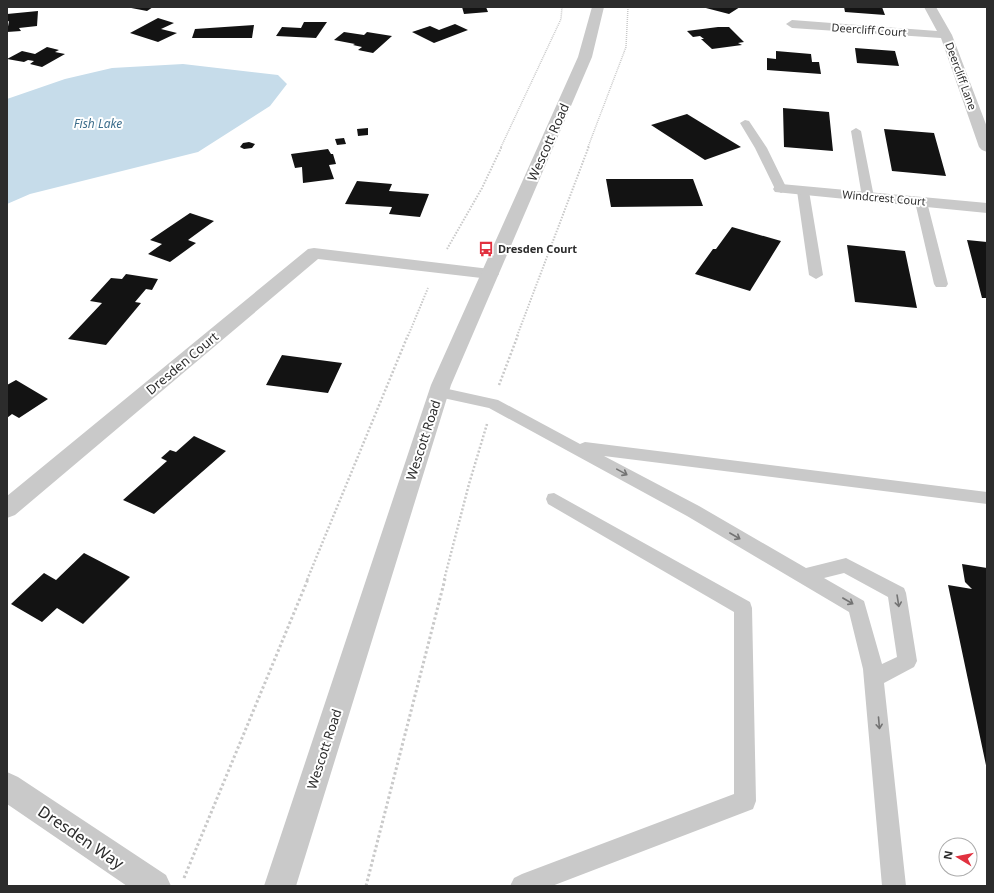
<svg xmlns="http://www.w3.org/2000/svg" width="994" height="893" font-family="'Noto Sans',sans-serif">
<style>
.water{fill:#c6dcea}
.building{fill:#131313}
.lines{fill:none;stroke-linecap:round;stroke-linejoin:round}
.path-far3{stroke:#c9c9c9;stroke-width:1.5;stroke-dasharray:1 1;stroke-linecap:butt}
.path-far2{stroke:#c9c9c9;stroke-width:2;stroke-dasharray:1.5 1.5;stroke-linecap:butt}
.path-far1{stroke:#c9c9c9;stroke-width:2.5;stroke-dasharray:2 2;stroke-linecap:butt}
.path{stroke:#c9c9c9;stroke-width:3;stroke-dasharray:2.5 2.5;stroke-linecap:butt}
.service{fill:#c9c9c9;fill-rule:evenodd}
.minor{fill:#c9c9c9;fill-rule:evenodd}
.tertiary{fill:#c9c9c9;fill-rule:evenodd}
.oneway{stroke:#737373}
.labels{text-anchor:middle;stroke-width:4;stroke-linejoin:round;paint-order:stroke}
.far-street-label{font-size:11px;fill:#2c2c2c;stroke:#fff}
.far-poi-label{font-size:11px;font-weight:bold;fill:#2c2c2c;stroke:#fff;text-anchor:start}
.far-water-label{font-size:12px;font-style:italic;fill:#3d6e8c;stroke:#fff}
.street-label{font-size:13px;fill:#2c2c2c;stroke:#fff}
.near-street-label{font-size:16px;fill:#2c2c2c;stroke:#fff}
</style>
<rect width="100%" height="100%" fill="#fff"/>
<path class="water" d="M 183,64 L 278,75 L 287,84 L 270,106 L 198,152 L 30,194 L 7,204 L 7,99 L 65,79 L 112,68 Z"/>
<path class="building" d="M 126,7 L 153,7 L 147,11 Z
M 462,7 L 486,7 L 488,12 L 464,14 Z
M 702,7 L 740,7 L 729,14 Z
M 844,7 L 882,7 L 885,15 L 845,12 Z
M 38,11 L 37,26 L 19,28 L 21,31 L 7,32 L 9,21 L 7,22 L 7,14 Z
M 158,18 L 174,23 L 161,29 L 177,33 L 158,42 L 130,33 Z
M 304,22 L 327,22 L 316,38 L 276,36 L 282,27 L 301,28 Z
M 455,24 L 468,30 L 434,43 L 412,32 L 430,26 L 439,30 Z
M 254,25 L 252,38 L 192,38 L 195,29 Z
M 718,27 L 729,27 L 744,42 L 738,43 L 742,45 L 712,49 L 701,39 L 704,39 L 700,36 L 693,37 L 687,31 Z
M 344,32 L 364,35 L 367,32 L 392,36 L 373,53 L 358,50 L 362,47 L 353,45 L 355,44 L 334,40 Z
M 47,47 L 59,50 L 55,52 L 65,54 L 42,67 L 30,64 L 34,61 L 28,60 L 24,62 L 7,59 L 22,51 L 35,54 Z
M 855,48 L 895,51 L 899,66 L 857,63 Z
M 776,51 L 811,54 L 812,62 L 819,62 L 821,74 L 767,70 L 767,58 L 776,59 Z
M 783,108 L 829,112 L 833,151 L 784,147 Z
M 687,114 L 741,147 L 705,160 L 651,125 Z
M 368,128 L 368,135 L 358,136 L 357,129 Z
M 884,129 L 934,133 L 946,176 L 892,171 Z
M 344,138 L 346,144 L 337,145 L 335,139 Z
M 249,142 L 255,144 L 252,148 L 244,149 L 240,147 L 243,143 Z
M 328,149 L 331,154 L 333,154 L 336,164 L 329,165 L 334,179 L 303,183 L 302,167 L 295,168 L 291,154 Z
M 606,179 L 693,179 L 703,206 L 611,207 Z
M 357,181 L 392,184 L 389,191 L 429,194 L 420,217 L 389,214 L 392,207 L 345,204 Z
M 190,213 L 214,221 L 188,240 L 196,243 L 170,262 L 148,254 L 162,244 L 150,240 Z
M 732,227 L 781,241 L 750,291 L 695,274 L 713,249 L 716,249 Z
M 967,240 L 987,242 L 987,298 L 982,298 Z
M 847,245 L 905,251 L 917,308 L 855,302 Z
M 126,274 L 158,279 L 152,290 L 146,289 L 135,302 L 141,303 L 106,345 L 68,339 L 102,303 L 90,301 L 111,278 L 122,279 Z
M 282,355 L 342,363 L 328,393 L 266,385 Z
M 16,380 L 48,399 L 19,418 L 12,414 L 7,418 L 7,385 Z
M 194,436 L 226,451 L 154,514 L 123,500 L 167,461 L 161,458 L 170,450 L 176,452 Z
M 84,553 L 130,577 L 83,624 L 57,608 L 42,622 L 11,604 L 44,573 L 56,580 Z
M 962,564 L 987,568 L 987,770 L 948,585 L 972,589 L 965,582 Z"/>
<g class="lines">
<path class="path-far3" d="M 501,147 L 561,19 L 562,7
M 588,147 L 626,47 L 628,7"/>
<path class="path-far2" d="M 447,249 L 482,188 L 502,146
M 408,336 L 428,288
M 517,336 L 589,146"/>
<path class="path-far1" d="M 499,385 L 518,335
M 307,580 L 408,335
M 444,580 L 469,484 L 487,424"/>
<path class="path" d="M 184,878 L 308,579
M 366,886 L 445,579"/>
<path class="service" d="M 745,120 L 749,121 L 767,148 L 787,189 L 785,191 L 781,193 L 775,189 L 755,148 L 740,123 Z
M 856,128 L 861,131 L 874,197 L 868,201 L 862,197 L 851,131 Z
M 803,187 L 809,191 L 823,275 L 816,279 L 809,275 L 797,191 Z
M 921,198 L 927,202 L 948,284 L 946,287 L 936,287 L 934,284 L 915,202 Z
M 439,387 L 498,400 L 580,444 L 585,442 L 987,492 L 987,504 L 604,456 L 699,506 L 806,568 L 846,558 L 904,588 L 906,593 L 917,661 L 914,667 L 884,683 L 906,886 L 882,886 L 863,669 L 849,612 L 687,516 L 489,408 L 434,396 L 431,392 L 434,388 ZM 844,573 L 888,597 L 897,657 L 882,664 L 864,601 L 824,578 Z
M 554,493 L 750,602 L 752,608 L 756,801 L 753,809 L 552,886 L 510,886 L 514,878 L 522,874 L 734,794 L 734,612 L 548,504 L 546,499 L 548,494 Z"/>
<path class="minor" d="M 924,7 L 936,7 L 952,35 L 987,127 L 987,152 L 982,150 L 979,147 L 941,38 L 792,28 L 786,24 L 792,20 L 937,31 Z
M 781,184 L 987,203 L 987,213 L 775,192 L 773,189 L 775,186 Z
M 314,248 L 490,269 L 496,270 L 499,274 L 496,278 L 490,279 L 318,259 L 15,515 L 7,518 L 7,496 L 308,249 Z
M 7,772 L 18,777 L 166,875 L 171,886 L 127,886 L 7,804 Z"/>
<path class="tertiary" d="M 592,7 L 604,7 L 592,57 L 451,385 L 296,886 L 264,886 L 431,385 L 578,57 Z"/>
</g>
<defs><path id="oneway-shaft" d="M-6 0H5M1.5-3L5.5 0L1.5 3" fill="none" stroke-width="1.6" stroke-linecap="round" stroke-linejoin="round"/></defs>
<g class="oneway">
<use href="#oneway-shaft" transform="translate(622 472) rotate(29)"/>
<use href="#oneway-shaft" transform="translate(735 536) rotate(30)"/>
<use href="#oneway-shaft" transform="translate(848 601) rotate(30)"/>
<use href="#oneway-shaft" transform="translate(898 601) rotate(81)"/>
<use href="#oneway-shaft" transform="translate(879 723) rotate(85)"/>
</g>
<defs>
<symbol id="bus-bare" viewBox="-9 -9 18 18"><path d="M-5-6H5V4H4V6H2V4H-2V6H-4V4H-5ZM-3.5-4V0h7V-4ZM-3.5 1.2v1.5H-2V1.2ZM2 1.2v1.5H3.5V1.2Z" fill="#e1313f" stroke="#fff" stroke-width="2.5" paint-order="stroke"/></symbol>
</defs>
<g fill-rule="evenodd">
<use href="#bus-bare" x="475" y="238" width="22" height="22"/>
</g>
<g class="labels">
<g class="far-street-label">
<text transform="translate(869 30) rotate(4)" y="4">Deercliff Court</text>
<text transform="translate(961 76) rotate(70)" y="4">Deercliff Lane</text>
<text transform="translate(884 198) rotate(5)" y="4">Windcrest Court</text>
</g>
<g class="far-poi-label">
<text x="498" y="253">Dresden Court</text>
</g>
<g class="far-water-label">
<text x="98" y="128">Fish Lake</text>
</g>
<g class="street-label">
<text transform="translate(548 142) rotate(-66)" y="5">Wescott Road</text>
<text transform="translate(182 363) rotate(-40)" y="5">Dresden Court</text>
<text transform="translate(423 440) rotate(-72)" y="5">Wescott Road</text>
<text transform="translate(324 749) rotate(-72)" y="5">Wescott Road</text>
</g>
<g class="near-street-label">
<text transform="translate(81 837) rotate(34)" y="6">Dresden Way</text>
</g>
</g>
<rect width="994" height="893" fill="none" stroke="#2c2c2c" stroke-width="16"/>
<g transform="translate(958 857) rotate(280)"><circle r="19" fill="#ffffff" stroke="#ababab"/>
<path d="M0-3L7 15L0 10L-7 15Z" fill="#e1313f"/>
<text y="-6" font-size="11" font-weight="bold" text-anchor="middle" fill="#2c2c2c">N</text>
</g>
</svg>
